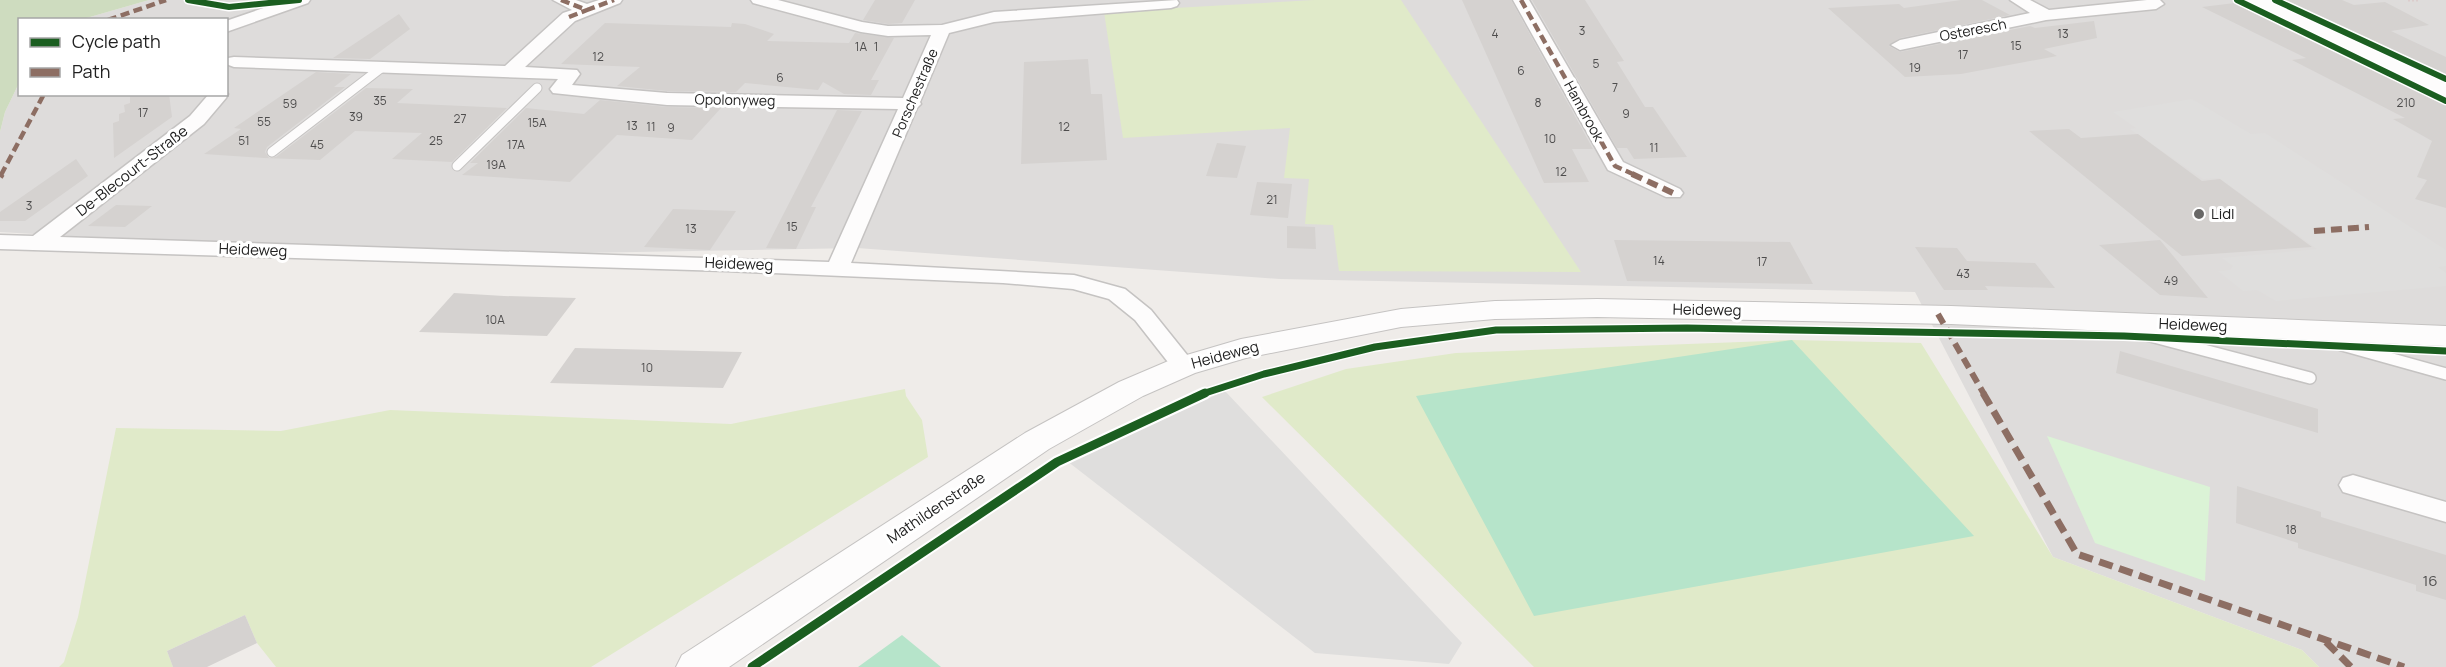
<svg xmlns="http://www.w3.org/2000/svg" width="2446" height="667" font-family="Manrope,sans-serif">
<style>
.residential{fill:#dedcdb}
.grass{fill:#e0eac9}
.forest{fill:#cedcbf}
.park{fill:#dbf3d6}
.pitch{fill:#b6e4ca}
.parking{fill:#dfdedd}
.building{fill:#d5d2d0}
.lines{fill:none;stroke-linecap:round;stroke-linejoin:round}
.service-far1-casing{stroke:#c5c3c2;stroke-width:11}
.service-casing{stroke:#c5c3c2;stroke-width:14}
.minor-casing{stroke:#c5c3c2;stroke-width:3}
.tertiary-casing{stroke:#c5c3c2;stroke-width:2}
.path{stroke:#dbcccc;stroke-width:3;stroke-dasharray:2 2;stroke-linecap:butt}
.service-far1{stroke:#fdfcfc;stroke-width:9}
.service{stroke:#fdfcfc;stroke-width:11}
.minor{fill:#fdfcfc;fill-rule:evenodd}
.tertiary{fill:#fdfcfc;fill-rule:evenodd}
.quiet-far2{stroke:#8d6e63;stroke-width:4.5;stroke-dasharray:9 4.5;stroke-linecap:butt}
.quiet-far1{stroke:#8d6e63;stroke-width:6;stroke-dasharray:11 6;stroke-linecap:butt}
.quiet{stroke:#8d6e63;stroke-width:7;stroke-dasharray:14 7;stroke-linecap:butt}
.cycleway-far2-casing{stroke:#fff;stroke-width:9}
.cycleway-far1-casing{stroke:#fff;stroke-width:10}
.cycleway-casing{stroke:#fff;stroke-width:13}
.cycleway-far2{stroke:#1b5e20;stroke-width:6}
.cycleway-far1{stroke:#1b5e20;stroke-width:7}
.cycleway{stroke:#1b5e20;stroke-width:9}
.poi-dot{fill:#696867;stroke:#fff;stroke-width:2}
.labels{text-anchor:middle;stroke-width:6;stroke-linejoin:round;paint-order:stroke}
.number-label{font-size:12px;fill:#4e4d4d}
.far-street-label{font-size:14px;fill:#212121;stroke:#fff}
.street-label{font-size:15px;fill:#212121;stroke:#fff}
.poi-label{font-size:15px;fill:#212121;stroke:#fff;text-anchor:start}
.near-number-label{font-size:15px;fill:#4e4d4d}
</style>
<rect width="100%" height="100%" fill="#efece9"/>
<path class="residential" d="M 149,0 L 2446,0 L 2446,667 L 2319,667 L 2302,650 L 2053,557 L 1915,292 L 1280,279 L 857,248 L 410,256 L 0,232 L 0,132 L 5,112 L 19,83 L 20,94 L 226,94 L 226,20 L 83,19 Z"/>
<path class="grass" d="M 1314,0 L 1401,0 L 1581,272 L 1339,271 L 1333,225 L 1305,224 L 1309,179 L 1284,178 L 1290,128 L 1123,138 L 1104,12 Z
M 1792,340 L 1921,343 L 2053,557 L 2302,650 L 2319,667 L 1534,667 L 1262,397 L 1346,369 L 1456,353 Z
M 905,389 L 906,396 L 922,420 L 928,457 L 591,667 L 276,667 L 257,643 L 245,615 L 167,651 L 173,667 L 59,667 L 64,662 L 78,617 L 116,428 L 281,431 L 390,410 L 731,424 Z"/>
<path class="forest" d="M 0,0 L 149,0 L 83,19 L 20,20 L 19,83 L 5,112 L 0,132 Z"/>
<path class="park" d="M 2047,436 L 2210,487 L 2205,581 L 2095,543 Z"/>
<path class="pitch" d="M 1792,340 L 1974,536 L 1534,616 L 1416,396 Z
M 902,635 L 941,667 L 858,667 Z"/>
<path class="parking" d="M 2192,99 L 2251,134 L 2265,133 L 2446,250 L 2446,266 L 2438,267 L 2446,273 L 2446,286 L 2276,301 L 2257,290 L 2243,291 L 2218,271 L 2230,270 L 2233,266 L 2222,258 L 2317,249 L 2219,178 L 2203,179 L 2130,129 L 2136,128 L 2113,112 Z
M 1225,391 L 1462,643 L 1449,664 L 1315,653 L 1067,461 Z"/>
<path class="building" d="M 875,0 L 915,0 L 902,23 L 888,24 L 863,20 Z
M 1462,0 L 1511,0 L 1593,149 L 1572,149 L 1589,182 L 1544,183 Z
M 1532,0 L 1585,0 L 1624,61 L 1617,62 L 1645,107 L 1653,107 L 1687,157 L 1634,159 L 1627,148 L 1617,148 Z
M 1961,0 L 1982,0 L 2010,15 L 1900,38 L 1889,46 L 1900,52 L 2030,26 L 2035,28 L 2094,21 L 2097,38 L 2044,49 L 2057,56 L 1961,74 L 1905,77 L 1828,8 L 1899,4 L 1904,8 Z
M 2278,0 L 2342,0 L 2354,5 L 2385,2 L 2429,25 L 2391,31 L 2446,57 L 2446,79 Z
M 2243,2 L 2247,7 L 2446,99 L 2446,208 L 2415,199 L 2427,180 L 2417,177 L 2432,141 L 2393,119 L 2405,118 L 2292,60 L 2306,58 L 2202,7 Z
M 399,14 L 410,29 L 370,59 L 333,58 Z
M 605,23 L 731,27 L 732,23 L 745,24 L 774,34 L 767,41 L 849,43 L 855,33 L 894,38 L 871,80 L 879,80 L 871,95 L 844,94 L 823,82 L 818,90 L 745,83 L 736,92 L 667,91 L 617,86 L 640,67 L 561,64 Z
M 1088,59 L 1091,94 L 1102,94 L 1107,160 L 1021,164 L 1024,62 Z
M 316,72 L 351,74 L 334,87 L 345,87 L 267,147 L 265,152 L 269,158 L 276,157 L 366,88 L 413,89 L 397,103 L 507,108 L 452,162 L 392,159 L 422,133 L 355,131 L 320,160 L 264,158 L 204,154 L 241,129 L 234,128 Z
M 130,94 L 169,94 L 172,117 L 114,158 L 113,123 L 119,121 L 119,114 L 125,112 L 124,105 L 130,103 Z
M 600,100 L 667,107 L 721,108 L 692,140 L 617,135 L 570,182 L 462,175 L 478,163 L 470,163 L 526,108 L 584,114 Z
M 837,110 L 862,111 L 811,207 L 816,207 L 796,249 L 766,248 Z
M 2069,129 L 2081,138 L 2138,134 L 2202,181 L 2220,179 L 2312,247 L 2182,256 L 2029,131 Z
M 1217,143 L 1246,146 L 1237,178 L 1206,176 Z
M 76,159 L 88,176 L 25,221 L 0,221 L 0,212 Z
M 1257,182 L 1292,184 L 1288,218 L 1250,215 Z
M 116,205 L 152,206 L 125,227 L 88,226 Z
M 673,209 L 736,211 L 710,250 L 644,247 Z
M 1287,226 L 1315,227 L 1316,249 L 1287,248 Z
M 1614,240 L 1790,242 L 1813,284 L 1627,281 Z
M 2160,240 L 2208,298 L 2160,295 L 2099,245 Z
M 1915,247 L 1957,248 L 1967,261 L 2035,263 L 2055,288 L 1985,286 L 1988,290 L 1944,290 Z
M 454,293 L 504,296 L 576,298 L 547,336 L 419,332 Z
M 575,348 L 742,352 L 723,388 L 550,383 Z
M 2120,351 L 2318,409 L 2318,433 L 2116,373 Z
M 2237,486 L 2321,512 L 2321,517 L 2446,555 L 2446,600 L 2416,591 L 2416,585 L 2298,548 L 2298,543 L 2236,523 Z
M 245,615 L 257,643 L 207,667 L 173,667 L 167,651 Z"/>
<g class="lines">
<defs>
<path id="service-far1" d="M 272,152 L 381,68
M 457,166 L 537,88"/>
<path id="service" d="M 2120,328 L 2310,378
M 2342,345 L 2446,374"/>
<path id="minor" d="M 287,0 L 310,0 L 308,3 L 226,32 L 226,21 Z
M 553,0 L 576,0 L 587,4 L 599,0 L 622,0 L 620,3 L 575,21 L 525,67 L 577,70 L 580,74 L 572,85 L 667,93 L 903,98 L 931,35 L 888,36 L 861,32 L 753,3 L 751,0 L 778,0 L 862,22 L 888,26 L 942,25 L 994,12 L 1177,0 L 1179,3 L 1177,6 L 1171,8 L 994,22 L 949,33 L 920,102 L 921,104 L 917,108 L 851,263 L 1074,275 L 1125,289 L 1151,310 L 1196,366 L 1193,371 L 1184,374 L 1175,371 L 1135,320 L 1109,299 L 1073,289 L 1003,283 L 726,271 L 0,249 L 0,235 L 33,236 L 190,116 L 209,94 L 226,94 L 226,92 L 228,94 L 226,98 L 204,124 L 60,237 L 829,262 L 898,109 L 667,105 L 553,93 L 550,89 L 558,79 L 234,67 L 226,64 L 228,58 L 234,57 L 505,66 L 563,13 L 572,10 Z
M 1513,0 L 1529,0 L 1623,162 L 1680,189 L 1683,193 L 1680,197 L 1666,197 L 1608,170 Z
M 2010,0 L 2030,0 L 2049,10 L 2147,0 L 2160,0 L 2164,4 L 2156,9 L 2046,20 L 1900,50 L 1891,45 L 1900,40 L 2030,13 Z
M 2353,475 L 2446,502 L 2446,522 L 2343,492 L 2339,485 L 2343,478 Z"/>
<path id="tertiary" d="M 2245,0 L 2273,0 L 2446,81 L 2446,97 L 2248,5 Z
M 1597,299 L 1951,306 L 2446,326 L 2446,346 L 1951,324 L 1597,317 L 1495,319 L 1401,327 L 1246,358 L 1195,373 L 1143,396 L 1049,449 L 729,667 L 676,667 L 682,655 L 1025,433 L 1119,382 L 1173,359 L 1241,339 L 1401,309 L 1495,301 Z"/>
</defs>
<use href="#service-far1" class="service-far1-casing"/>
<use href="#service" class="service-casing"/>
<use href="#minor" class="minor-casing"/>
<use href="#tertiary" class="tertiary-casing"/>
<path class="path" d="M 2408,0 L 2419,0"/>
<use href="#service-far1" class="service-far1"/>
<use href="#service" class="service"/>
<use href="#minor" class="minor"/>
<use href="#tertiary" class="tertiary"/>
<path class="quiet-far2" d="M 561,0 L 587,10 L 614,0
M 1521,0 L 1615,166 L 1635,175
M 569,17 L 587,10
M 108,20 L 166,0
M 1,175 L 44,94"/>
<path class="quiet-far1" d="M 1632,174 L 1673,193
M 0,177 L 2,174
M 2314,231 L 2369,227
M 1938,314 L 1984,394"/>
<path class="quiet" d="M 1983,393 L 2077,554 L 2404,667
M 2326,642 L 2351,667"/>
<defs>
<path id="cycleway-far2" d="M 188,0 L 229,7 L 299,0
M 2237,0 L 2446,101
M 2275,0 L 2446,79"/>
<path id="cycleway-far1" d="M 1202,394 L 1264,374 L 1375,347 L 1496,330 L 1687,328 L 2124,336 L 2446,351"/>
<path id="cycleway" d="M 752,667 L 1057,462 L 1205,393"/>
</defs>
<use href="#cycleway-far2" class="cycleway-far2-casing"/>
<use href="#cycleway-far1" class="cycleway-far1-casing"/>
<use href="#cycleway" class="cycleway-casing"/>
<use href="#cycleway-far2" class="cycleway-far2"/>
<use href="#cycleway-far1" class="cycleway-far1"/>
<use href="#cycleway" class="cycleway"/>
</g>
<circle class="poi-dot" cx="2199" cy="214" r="6"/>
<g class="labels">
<g class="number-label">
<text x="1582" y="35">3</text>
<text x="1495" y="38">4</text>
<text x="2063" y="38">13</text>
<text x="2016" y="50">15</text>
<text x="861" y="51">1A</text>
<text x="876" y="51">1</text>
<text x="1963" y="59">17</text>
<text x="598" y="61">12</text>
<text x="1596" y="68">5</text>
<text x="1915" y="72">19</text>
<text x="1521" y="75">6</text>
<text x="780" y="82">6</text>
<text x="1615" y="92">7</text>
<text x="380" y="105">35</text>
<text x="1538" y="107">8</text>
<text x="2406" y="107">210</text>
<text x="290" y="108">59</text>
<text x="143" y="117">17</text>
<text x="1626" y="118">9</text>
<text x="356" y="121">39</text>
<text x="460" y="123">27</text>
<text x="264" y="126">55</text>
<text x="537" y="127">15A</text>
<text x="632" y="130">13</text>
<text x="651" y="131">11</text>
<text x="1064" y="131">12</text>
<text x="671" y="132">9</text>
<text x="1550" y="143">10</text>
<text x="244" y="145">51</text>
<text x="436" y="145">25</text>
<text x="317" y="149">45</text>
<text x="516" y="149">17A</text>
<text x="1654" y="152">11</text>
<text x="496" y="169">19A</text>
<text x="1561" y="176">12</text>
<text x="1272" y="204">21</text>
<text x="29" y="210">3</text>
<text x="792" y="231">15</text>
<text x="691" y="233">13</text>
<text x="1659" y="265">14</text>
<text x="1762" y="266">17</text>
<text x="1963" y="278">43</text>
<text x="2171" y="285">49</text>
<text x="495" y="324">10A</text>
<text x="647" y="372">10</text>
<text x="2291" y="534">18</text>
</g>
<g class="far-street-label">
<text transform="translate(1973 30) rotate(-11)" y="5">Osteresch</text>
<text transform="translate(915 93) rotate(-67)" y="5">Porschestraße</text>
<text transform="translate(735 100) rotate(1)" y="5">Opolonyweg</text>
<text transform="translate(1584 111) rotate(61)" y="5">Hambrook</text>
</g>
<g class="street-label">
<text transform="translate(132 171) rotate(-38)" y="5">De-Blecourt-Straße</text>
<text transform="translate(253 250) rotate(2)" y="5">Heideweg</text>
<text transform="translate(739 264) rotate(2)" y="5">Heideweg</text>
<text transform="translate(1707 310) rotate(1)" y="5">Heideweg</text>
<text transform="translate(2193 325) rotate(2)" y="5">Heideweg</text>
<text transform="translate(1225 355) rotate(-15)" y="5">Heideweg</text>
<text transform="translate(936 508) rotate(-34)" y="5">Mathildenstraße</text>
</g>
<g class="poi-label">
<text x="2211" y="219">Lidl</text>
</g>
<g class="near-number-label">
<text x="2430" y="586">16</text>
</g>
</g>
<rect x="18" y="18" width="210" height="78" fill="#ffffff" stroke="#a6a6a6" stroke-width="1.5"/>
<rect x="30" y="38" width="30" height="9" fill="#1b5e20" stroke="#a6a6a6" stroke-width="1.5"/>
<text x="72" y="48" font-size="18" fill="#212121">Cycle path</text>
<rect x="30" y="68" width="30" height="9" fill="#8d6e63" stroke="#a6a6a6" stroke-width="1.5"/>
<text x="72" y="78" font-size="18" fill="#212121">Path</text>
</svg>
